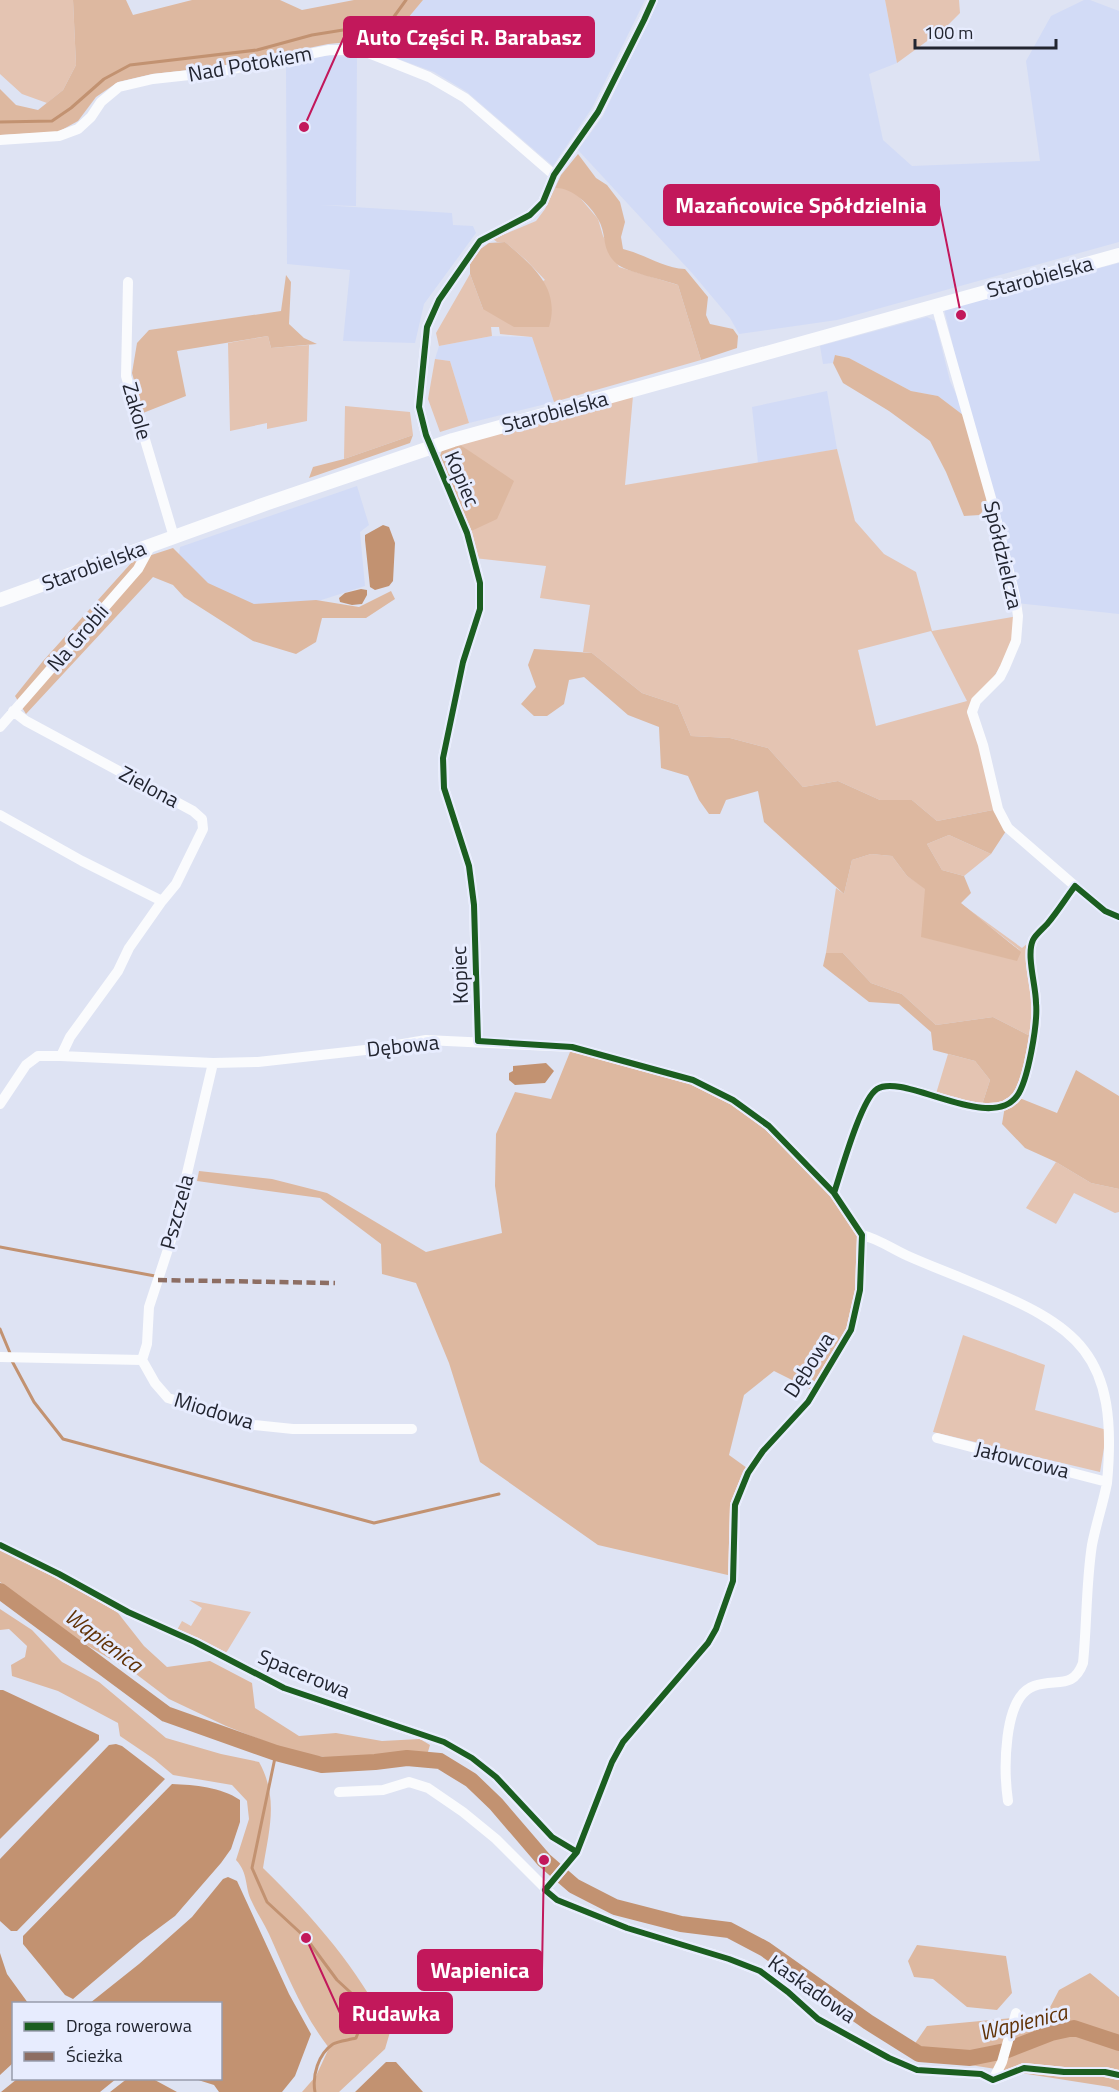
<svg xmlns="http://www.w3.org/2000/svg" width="1119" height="2092" font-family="'Titillium Web',sans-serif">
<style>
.built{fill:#d2dbf6}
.green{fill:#e4c4b2;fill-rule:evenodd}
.forest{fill:#ddb8a0}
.water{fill:#c29271}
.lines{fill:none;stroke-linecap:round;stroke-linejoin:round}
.stream{stroke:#c29271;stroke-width:3}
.river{stroke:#c29271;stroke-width:16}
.minor{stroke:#fafbfd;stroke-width:10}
.tertiary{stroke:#fafbfd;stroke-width:14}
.quiet{stroke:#8d6e63;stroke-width:4.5;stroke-dasharray:9 4.5;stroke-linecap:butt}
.cycleway-casing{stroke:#e7ecfe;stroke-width:10}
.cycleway{stroke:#1b5e20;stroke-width:6}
.labels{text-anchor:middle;stroke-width:6;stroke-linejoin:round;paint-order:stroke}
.street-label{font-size:21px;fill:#222530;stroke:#e7ecfe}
.water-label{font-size:22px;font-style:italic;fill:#613206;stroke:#e7ecfe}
.leader{fill:none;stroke:#c2185b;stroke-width:2}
.callout-dot{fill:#c2185b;stroke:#e7ecfe;stroke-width:2}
.callout{fill:#c2185b;stroke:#c2185b;stroke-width:2}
.callout-label{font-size:22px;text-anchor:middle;font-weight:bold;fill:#fff}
</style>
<rect width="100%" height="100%" fill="#dee3f3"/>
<path class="built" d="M 423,0 L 645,0 L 592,108 L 553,166 L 467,92 L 434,72 L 363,46 L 398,30 Z
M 658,0 L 885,0 L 897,63 L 869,74 L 883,140 L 912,166 L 1040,161 L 1026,61 L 1051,16 L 1084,0 L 1090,0 L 1119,11 L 1119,242 L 837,320 L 739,334 L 730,318 L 692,273 L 578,150 L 603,116 Z
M 324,56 L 357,57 L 356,206 L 320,205 L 452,213 L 453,225 L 473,226 L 476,233 L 424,304 L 415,343 L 343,341 L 350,270 L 287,264 L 286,66 Z
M 1119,263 L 1119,614 L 1016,603 L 944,309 Z
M 927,317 L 935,321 L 950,381 L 967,418 L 938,396 L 911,391 L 849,358 L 836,355 L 833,363 L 823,364 L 820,346 Z
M 492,336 L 532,337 L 554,402 L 469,423 L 450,361 L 435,359 L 439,346 Z
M 827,391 L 837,449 L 758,463 L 752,407 Z
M 357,486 L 369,525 L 360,532 L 365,586 L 309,604 L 257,607 L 203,583 L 178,560 L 180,547 Z"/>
<path class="green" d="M 0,0 L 73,0 L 76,65 L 63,90 L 47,103 L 22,94 L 0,74 Z
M 885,0 L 959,0 L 960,13 L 945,28 L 897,63 Z
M 563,187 L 576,193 L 598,219 L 603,236 L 619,267 L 678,285 L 701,360 L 554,402 L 532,337 L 500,334 L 499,327 L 491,327 L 492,336 L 439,346 L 436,333 L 470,274 L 483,309 L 545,280 L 526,260 L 505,242 L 497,242 L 493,239 L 536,221 L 545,209 L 555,188 Z
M 268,336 L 271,348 L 309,345 L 307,421 L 267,429 L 267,423 L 230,431 L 228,343 Z
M 435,359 L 450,361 L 469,423 L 440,432 L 428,399 Z
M 633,396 L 625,485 L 837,449 L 855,521 L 884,554 L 916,572 L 932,631 L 1018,616 L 1016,641 L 972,712 L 998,809 L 937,821 L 912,800 L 880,800 L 838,781 L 803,787 L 768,748 L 730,738 L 691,736 L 678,705 L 642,693 L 592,653 L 583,652 L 590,605 L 540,598 L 546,566 L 474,558 L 467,533 L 479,459 L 459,444 ZM 931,631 L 967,701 L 876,726 L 858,650 Z
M 345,406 L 410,412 L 413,435 L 344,459 Z
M 949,835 L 991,854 L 964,876 L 942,870 L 927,844 Z
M 871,854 L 892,856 L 907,876 L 1021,951 L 960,903 L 1022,948 L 1033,939 L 1034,1038 L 993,1017 L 936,1025 L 902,994 L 871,983 L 843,953 L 826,953 L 836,888 L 844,894 L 852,860 Z
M 948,1054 L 975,1061 L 990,1080 L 981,1108 L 935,1097 Z
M 1056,1162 L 1091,1183 L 1119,1189 L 1119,1212 L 1115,1213 L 1074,1193 L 1056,1224 L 1026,1208 Z
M 963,1335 L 1045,1365 L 1035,1410 L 1107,1430 L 1100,1472 L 933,1432 Z
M 189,1600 L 251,1612 L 226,1653 L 177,1630 L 182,1621 L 191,1626 L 202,1608 Z"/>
<path class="forest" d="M 73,0 L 126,0 L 133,15 L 192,0 L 280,0 L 302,10 L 354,0 L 423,0 L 398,30 L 363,46 L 349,42 L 328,44 L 216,67 L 152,74 L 118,82 L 96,97 L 78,121 L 58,132 L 0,135 L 0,89 L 16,105 L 38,110 L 63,90 L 76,65 Z
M 578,154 L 596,178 L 607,185 L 620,202 L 625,222 L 621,237 L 623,249 C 644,254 663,268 685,269 L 708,297 L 706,315 L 710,324 L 733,329 L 738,336 L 737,348 L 701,360 L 678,285 C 665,280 626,272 617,264 C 600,249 608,236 598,219 C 590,205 572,187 555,188 L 561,175 Z
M 505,242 C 532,265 561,288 549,327 L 514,327 L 483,309 L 470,274 L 470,263 L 479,250 L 489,243 Z
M 286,275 L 291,282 L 289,324 L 304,338 L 317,344 L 271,348 L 268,336 L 177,351 L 186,396 L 143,413 L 132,373 L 137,343 L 149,330 L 281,311 Z
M 835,355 L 849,358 L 911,391 L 938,396 L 967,418 L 991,498 L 980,515 L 964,516 L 946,472 L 930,441 L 889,411 L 843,383 L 833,363 Z
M 413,435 L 410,443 L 309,478 L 313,467 L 344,459 Z
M 459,444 L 514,481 L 497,519 L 467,533 L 440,456 L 442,450 Z
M 173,548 L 208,583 L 254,604 L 316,600 L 359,607 L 391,591 L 395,599 L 366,618 L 322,618 L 316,642 L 296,654 L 253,641 L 184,597 L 173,585 L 153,577 L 26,714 L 15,696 L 43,661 L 133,561 Z
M 534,649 L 592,653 L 642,693 L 678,705 L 691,736 L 730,738 L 768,748 L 803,787 L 838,781 L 880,800 L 912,800 L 937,821 L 998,809 L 1008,828 L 991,854 L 949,835 L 927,844 L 942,870 L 964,876 L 971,893 L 961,903 L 1021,952 L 1017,961 L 921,937 L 925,889 L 907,876 L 892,856 L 871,854 L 852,860 L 844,894 L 764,822 L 758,791 L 726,800 L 720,814 L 709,814 L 699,800 L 688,776 L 661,768 L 659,727 L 628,715 L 584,677 L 569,680 L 564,704 L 547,716 L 534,716 L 521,704 L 536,687 L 528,665 Z
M 826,953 L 843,953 L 871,983 L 902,994 L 936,1025 L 993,1017 L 1034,1038 L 1017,1097 L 1057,1113 L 1076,1070 L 1119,1096 L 1119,1189 L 1091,1183 L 1056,1162 L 1025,1148 L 1002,1124 L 1005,1106 L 981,1108 L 990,1080 L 975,1061 L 933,1050 L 931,1032 L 899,1004 L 869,1002 L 823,966 Z
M 572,1047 L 693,1080 L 733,1100 L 834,1193 L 862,1235 L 858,1290 L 848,1329 L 812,1390 L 774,1371 L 744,1395 L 729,1455 L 747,1468 L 732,1505 L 732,1576 L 598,1545 L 480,1462 L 449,1363 L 416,1283 L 382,1274 L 381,1244 L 320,1198 L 197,1181 L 199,1171 L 272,1179 L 327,1193 L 426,1252 L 502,1233 L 495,1186 L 496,1134 L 515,1092 L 551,1099 Z
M 0,1548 L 59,1577 L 118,1613 L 144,1646 L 167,1667 L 210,1661 L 252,1683 L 255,1708 L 299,1736 L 336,1733 L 382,1741 L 420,1739 L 430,1745 L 427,1755 L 409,1753 L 339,1759 L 294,1753 L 226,1726 L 169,1699 L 136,1674 L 78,1640 L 0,1582 Z
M 0,1609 L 32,1630 L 62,1662 L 99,1682 L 166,1738 L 221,1754 L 259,1762 C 279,1798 269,1830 263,1868 C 315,1919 357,1967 390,2032 L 385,2049 L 339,2092 L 302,2092 L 316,2076 L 329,2048 C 302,2013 287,1974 269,1934 C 264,1923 257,1913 252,1902 C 244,1886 249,1874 236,1860 L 249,1819 L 247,1801 L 232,1785 L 173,1775 L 154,1759 L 120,1736 L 118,1723 L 58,1691 L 12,1676 L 11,1665 L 25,1657 L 27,1646 L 9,1629 L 0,1630 Z
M 917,1945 L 1006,1956 L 1012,1993 L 997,2010 L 967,2007 L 933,1979 L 914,1977 L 908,1961 Z
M 1090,1973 L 1119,1997 L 1119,2091 L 1110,2087 L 907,2055 L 927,2026 L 1046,2015 L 1059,1990 Z"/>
<path class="water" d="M 383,525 L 389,527 L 395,543 L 393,581 L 389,586 L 375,590 L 370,587 L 365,540 L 365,535 Z
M 361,589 L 367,590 L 367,595 L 362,604 L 352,605 L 340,602 L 339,598 L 345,593 Z
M 546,1063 L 554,1071 L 545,1083 L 515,1085 L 509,1080 L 509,1073 L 513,1071 L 513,1066 Z
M 0,1690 L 3,1690 L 99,1735 L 99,1740 L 0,1839 Z
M 116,1744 L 122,1746 L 165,1779 L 17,1931 L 11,1931 L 0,1921 L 0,1859 L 109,1745 Z
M 172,1784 C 195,1785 221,1787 240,1800 L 240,1822 L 231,1849 L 221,1863 L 175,1916 L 140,1942 L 73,1999 L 65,1995 L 23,1944 L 23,1936 Z
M 228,1877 L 237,1881 L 289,1994 L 311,2034 L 295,2076 L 282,2092 L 219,2092 L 214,2085 L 195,2079 L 220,2078 L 220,2004 L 90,2003 L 139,1964 L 192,1917 L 223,1879 Z
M 0,1953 L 7,1974 L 28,2003 L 14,2004 L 13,2063 L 0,2075 Z
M 386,2062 L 396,2062 L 423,2092 L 355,2092 Z
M 128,2078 L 153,2079 L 177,2092 L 110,2092 Z
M 17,2079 L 17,2078 L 116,2079 L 100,2092 L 1,2092 Z"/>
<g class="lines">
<path class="stream" d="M 0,122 L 52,121 L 71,108 L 104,79 L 130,65 L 257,50 L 312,35 L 368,26 L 393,18 L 406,0
M 0,1247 L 155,1276
M 0,1329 L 10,1353
M 12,1361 L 34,1402 L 63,1439 L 374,1523 L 499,1494
M 276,1753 L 252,1868 L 267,1902 L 306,1938 L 337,1980 L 362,2003 L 363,2020 L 356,2038 C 349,2040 338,2041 333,2044 C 318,2054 312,2076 315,2092"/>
<path class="river" d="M 0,1591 L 166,1714 L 276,1753 L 322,1765 L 375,1762 L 407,1758 L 440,1761 L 471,1780 L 496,1804 L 544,1860 L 574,1886 L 615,1907 L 681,1924 L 729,1930 L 765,1949 L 868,2022 L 919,2054 L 970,2058 L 1005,2051 L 1051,2033 L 1074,2028 L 1119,2043"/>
<path class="minor" d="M 0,140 L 59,136 L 78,129 L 91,117 L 101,102 L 119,87 L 153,79 L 217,72 L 329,50 L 361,50 L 429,77 L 465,98 L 554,175
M 128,282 L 126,376 L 174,537
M 13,711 L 26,721 L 193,811 L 202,819 L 203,829 L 176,884 L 162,901
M 0,727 L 138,569 L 151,545
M 0,815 L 82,861 L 162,901 L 129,948 L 118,971 L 70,1037 L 61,1056 L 38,1056 L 26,1065 L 0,1104
M 478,1041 L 474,905 L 469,866 L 444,788 L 443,758 L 463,662 L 480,609 L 480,583 L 467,533 L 426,435 L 419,407 L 427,327 L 439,300 L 480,241 L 530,215 L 543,202 L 554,175 L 598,112 L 644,20 L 653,0
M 61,1056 L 213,1063 L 258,1062 L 374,1049 L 426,1040 L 572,1047 L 693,1080 L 733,1100 L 769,1126 L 834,1193 L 862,1235 L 860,1290 L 851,1330 L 808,1402 L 763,1451 L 748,1473 L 735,1505 L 733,1581 L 716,1629 L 708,1643 L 623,1742 L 612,1762 L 577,1852 L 545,1890
M 834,1193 C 841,1172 861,1099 877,1089 C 903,1072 990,1133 1017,1096 C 1028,1081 1038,1023 1036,1003 C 1036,986 1026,955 1033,940 C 1036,934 1044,928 1048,923 C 1058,911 1066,898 1075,886 L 1008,828 L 998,809 L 983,745 L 972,712 L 976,701 L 1000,677 L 1005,667 L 1016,641 L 1018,616 L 1015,596 L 991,498 L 936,305
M 862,1235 C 879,1239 892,1249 908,1256 C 928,1265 950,1273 971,1282 C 1079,1326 1119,1353 1107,1483 C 1103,1504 1096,1524 1092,1545 C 1086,1583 1087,1624 1083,1663 C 1073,1690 1056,1678 1034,1686 C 1002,1697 1004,1773 1008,1801
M 0,1357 L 142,1360 L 155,1383 L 168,1398 L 254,1425 L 293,1429 L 412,1429
M 142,1360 L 147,1344 L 149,1307 L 172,1237 L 213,1063
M 937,1438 L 1107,1482
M 0,1545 L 59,1574 L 128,1612 L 195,1642 L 284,1688 L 444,1742 L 472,1758 L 496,1777 L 552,1837 L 577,1852
M 339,1792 L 383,1790 L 409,1782 L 428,1788 L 463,1812 L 496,1839 L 557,1900 L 627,1928 L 729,1959 L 760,1971 L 788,1992 L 818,2019 L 889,2058 L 917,2070 L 981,2074 L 993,2080
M 993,2080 L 1024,2068 L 1064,2072 L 1105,2072 L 1119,2075
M 993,2080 L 1002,2062 L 1016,2013"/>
<path class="tertiary" d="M 0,600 L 268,503 L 453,440 L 1119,255"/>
<path class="quiet" d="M 158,1280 L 335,1283"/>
<defs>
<path id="cycleway" d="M 653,0 L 644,20 L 598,112 L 554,175 L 543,202 L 530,215 L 480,241 L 439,300 L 427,327 L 419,407 L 426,435 L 467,533 L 480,583 L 480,609 L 463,662 L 443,758 L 444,788 L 469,866 L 474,905 L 478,1041 L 572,1047 L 693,1080 L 733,1100 L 769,1126 L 834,1193 L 862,1235 L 860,1290 L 851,1330 L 808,1402 L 763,1451 L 748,1473 L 735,1505 L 733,1581 L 716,1629 L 708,1643 L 623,1742 L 612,1762 L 577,1852 L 545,1890 L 557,1900 L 627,1928 L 729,1959 L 760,1971 L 788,1992 L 818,2019 L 889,2058 L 917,2070 L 981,2074 L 993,2080 L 1024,2068 L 1064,2072 L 1105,2072 L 1119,2075
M 834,1193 C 841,1172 861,1099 877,1089 C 903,1072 990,1133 1017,1096 C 1028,1081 1038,1023 1036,1003 C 1036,986 1026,955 1033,940 C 1036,934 1044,928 1048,923 C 1058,911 1066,898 1075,886 L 1105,911 L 1119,917
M 0,1545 L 59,1574 L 128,1612 L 195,1642 L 284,1688 L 444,1742 L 472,1758 L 496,1777 L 552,1837 L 577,1852"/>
</defs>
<use href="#cycleway" class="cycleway-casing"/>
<use href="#cycleway" class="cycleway"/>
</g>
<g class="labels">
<g class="street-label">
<text transform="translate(250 64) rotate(-10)" y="7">Nad Potokiem</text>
<text transform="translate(1040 277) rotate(-15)" y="7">Starobielska</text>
<text transform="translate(137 411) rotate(74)" y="7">Zakole</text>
<text transform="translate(555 412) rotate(-15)" y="7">Starobielska</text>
<text transform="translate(462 479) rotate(67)" y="7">Kopiec</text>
<text transform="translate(1003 555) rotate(77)" y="7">Spółdzielcza</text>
<text transform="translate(94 566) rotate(-20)" y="7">Starobielska</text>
<text transform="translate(78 638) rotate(-49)" y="7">Na Grobli</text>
<text transform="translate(149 787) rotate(28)" y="7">Zielona</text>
<text transform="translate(460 975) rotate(-92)" y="7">Kopiec</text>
<text transform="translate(403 1046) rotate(-6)" y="7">Dębowa</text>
<text transform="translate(177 1212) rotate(-75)" y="7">Pszczela</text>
<text transform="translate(809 1365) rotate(-57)" y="7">Dębowa</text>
<text transform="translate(214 1411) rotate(17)" y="7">Miodowa</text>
<text transform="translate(1022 1460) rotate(14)" y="7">Jałowcowa</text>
<text transform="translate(304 1674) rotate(22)" y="7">Spacerowa</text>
<text transform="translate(812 1989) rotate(35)" y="7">Kaskadowa</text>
</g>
<g class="water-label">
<text transform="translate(104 1640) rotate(37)" y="8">Wapienica</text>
<text transform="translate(1023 2022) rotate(-14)" y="8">Wapienica</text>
</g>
</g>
<path class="leader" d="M304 127L344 37M961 315L939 205M544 1860L542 1970M306 1938L340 2013"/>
<g class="callout-dot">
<circle cx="304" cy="127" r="6"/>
<circle cx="961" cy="315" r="6"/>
<circle cx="544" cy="1860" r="6"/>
<circle cx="306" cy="1938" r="6"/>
</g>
<g class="callout">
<rect x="344" y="17" width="250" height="40" rx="6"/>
<rect x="664" y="185" width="275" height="40" rx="6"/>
<rect x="418" y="1950" width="124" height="40" rx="6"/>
<rect x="340" y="1993" width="112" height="40" rx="6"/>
</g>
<g class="callout-label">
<text x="469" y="45">Auto Części R. Barabasz</text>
<text x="801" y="213">Mazańcowice Spółdzielnia</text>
<text x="480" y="1978">Wapienica</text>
<text x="396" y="2021">Rudawka</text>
</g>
<rect x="12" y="2002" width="210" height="78" fill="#e7ecfe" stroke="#989cac" stroke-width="1.5"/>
<rect x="24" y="2022" width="30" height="9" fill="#1b5e20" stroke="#989cac" stroke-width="1.5"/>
<text x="66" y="2032" font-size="18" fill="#222530">Droga rowerowa</text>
<rect x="24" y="2052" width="30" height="9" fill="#8d6e63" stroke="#989cac" stroke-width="1.5"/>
<text x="66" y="2062" font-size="18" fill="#222530">Ścieżka</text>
<path d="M915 39v9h141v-9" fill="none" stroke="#222530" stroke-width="3"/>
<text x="924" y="39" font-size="18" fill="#222530" stroke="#e7ecfe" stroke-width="4.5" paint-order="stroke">100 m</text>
</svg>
